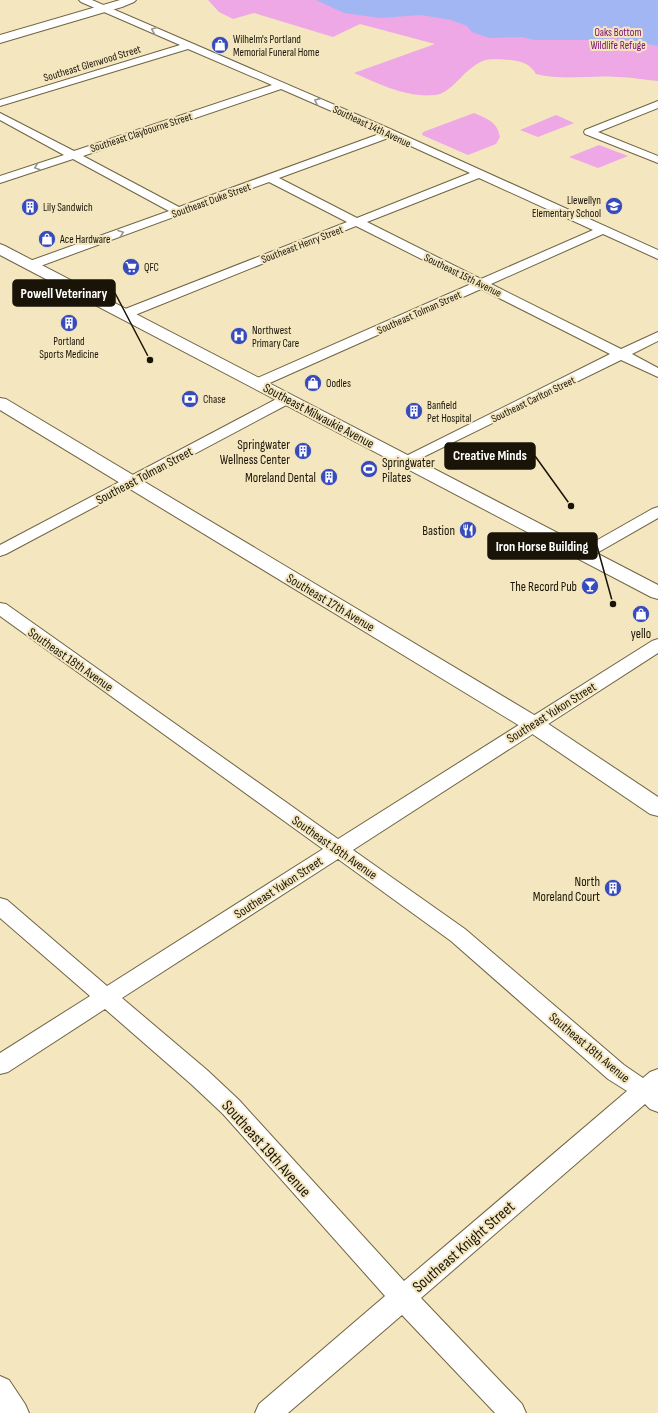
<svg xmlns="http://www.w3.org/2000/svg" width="658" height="1413" font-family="'Sofia Sans Condensed',sans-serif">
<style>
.green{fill:#eda8e5}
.water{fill:#a3b6f4}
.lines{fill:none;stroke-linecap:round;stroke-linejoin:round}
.street-casing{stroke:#6f6341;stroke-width:2}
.secondary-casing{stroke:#6f6341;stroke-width:2}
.street{fill:#fff;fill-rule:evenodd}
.secondary{fill:#fff;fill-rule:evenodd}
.oneway{stroke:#98958f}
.labels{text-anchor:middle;stroke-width:4;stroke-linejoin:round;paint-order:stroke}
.far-park-label{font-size:11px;fill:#800f7a;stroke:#f4e7c0}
.far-poi-label{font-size:11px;fill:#191407;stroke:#f4e7c0;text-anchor:start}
.far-street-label{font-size:11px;fill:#191407;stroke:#f4e7c0}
.street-label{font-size:13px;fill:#191407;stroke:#f4e7c0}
.poi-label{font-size:13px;fill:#191407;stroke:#f4e7c0;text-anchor:end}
.near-street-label{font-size:16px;fill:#191407;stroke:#f4e7c0}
.leader{fill:none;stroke:#191407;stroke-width:1.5}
.callout-dot{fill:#191407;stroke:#f4e7c0;stroke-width:1.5}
.callout{fill:#191407;stroke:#191407;stroke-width:1.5}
.callout-label{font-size:14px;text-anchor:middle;font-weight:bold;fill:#fff}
</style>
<rect width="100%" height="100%" fill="#f4e7c0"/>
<path class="green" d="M 208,0 L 658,0 L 658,81 C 645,80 631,77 617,77 C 590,75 563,81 536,74 C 529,63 523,62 511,60 C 502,60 492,58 483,61 C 464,68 452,94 435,95 C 407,98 379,84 354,73 L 435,44 L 360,24 L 333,37 L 254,13 L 233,19 L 219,12 Z
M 474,113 C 487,119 497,121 500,137 L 496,144 L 468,155 L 422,135 L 423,132 Z
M 556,115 L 574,123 L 538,137 L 520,130 Z
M 599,145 L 628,156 L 598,168 L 569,157 Z"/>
<path class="water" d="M 316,0 L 658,0 L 658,46 L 615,38 L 589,40 L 535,40 L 521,37 L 489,38 L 472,32 L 467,26 L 451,20 L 421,15 L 380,18 L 344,13 Z"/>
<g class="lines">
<defs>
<path id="street" d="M 79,0 L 92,0 L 388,128 L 658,250 L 658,259 L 603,234 L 491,284 L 621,349 L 658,332 L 658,341 L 632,354 L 658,368 L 658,377 L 621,360 L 407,465 L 402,464 L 400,461 L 402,458 L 610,354 L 481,289 L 263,386 L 258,387 L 253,386 L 251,383 L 253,380 L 471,284 L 356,226 L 130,317 L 120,317 L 118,314 L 120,311 L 347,222 L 269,182 L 35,268 L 27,268 L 25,265 L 27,262 L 169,211 L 73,159 L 0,183 L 0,176 L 64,155 L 0,120 L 0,113 L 74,151 L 272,85 L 188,49 L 0,106 L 0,100 L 180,45 L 81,2 ZM 281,89 L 382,133 L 179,207 L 83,156 ZM 391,137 L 470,173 L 357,218 L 279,178 ZM 479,178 L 593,230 L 481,279 L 367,222 Z
M 658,101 L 658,108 L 598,132 L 658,156 L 658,163 L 585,134 L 584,132 L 585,130 Z
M 287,395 L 292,396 L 294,399 L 292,402 L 6,554 L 0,556 L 0,545 L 282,396 Z
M 658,507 L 658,518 L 590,557 L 584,559 L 578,557 L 576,554 L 578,551 L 652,509 Z
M 0,603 L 6,604 L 338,839 L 652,641 L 658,639 L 658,653 L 353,850 L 465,929 L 624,1065 L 643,1078 L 650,1072 L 658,1069 L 658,1112 L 650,1109 L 645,1104 L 421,1298 L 522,1404 L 526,1413 L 495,1413 L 402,1315 L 288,1413 L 255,1413 L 259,1404 L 385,1296 L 223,1114 L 191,1084 L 105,1009 L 8,1072 L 0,1074 L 0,1053 L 90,996 L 0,918 L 0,898 L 7,900 L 107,986 L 323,849 L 0,616 ZM 338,859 L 451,941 L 608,1079 L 627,1091 L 404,1281 L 239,1100 L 207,1070 L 122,998 Z
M 0,1376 L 9,1380 L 25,1404 L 29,1413 L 0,1413 Z"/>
<path id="secondary" d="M 120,0 L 136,0 L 134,2 L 122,7 L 0,43 L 0,35 Z
M 0,244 L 5,246 L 658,585 L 658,599 L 651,597 L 0,255 Z
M 0,398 L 6,399 L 541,719 L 658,797 L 658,816 L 650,814 L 525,729 L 0,410 Z"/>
</defs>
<use href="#street" class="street-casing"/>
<use href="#secondary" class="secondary-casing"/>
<use href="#street" class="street"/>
<use href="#secondary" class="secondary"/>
</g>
<defs><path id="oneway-chevron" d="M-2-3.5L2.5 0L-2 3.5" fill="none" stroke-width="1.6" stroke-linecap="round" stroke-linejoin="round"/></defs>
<g class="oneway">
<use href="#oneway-chevron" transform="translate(154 30) rotate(-157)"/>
<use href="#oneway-chevron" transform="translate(317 101) rotate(-156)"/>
<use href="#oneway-chevron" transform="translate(37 167) rotate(161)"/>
<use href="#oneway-chevron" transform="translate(121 233) rotate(-20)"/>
</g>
<defs>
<symbol id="shop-disc" viewBox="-11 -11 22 22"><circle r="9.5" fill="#384bbd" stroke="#f4e7c0"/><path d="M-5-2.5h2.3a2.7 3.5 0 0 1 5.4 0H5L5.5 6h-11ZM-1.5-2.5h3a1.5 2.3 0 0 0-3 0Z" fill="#fff"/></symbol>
<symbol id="school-disc" viewBox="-11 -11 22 22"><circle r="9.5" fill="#384bbd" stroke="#f4e7c0"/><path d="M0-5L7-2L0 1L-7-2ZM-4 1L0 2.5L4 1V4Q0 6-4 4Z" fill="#fff"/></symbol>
<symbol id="building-disc" viewBox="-11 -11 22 22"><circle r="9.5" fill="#384bbd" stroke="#f4e7c0"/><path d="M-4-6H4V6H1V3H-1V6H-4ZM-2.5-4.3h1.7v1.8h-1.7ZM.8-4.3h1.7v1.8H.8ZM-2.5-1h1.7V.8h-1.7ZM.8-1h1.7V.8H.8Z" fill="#fff"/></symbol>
<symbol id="supermarket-disc" viewBox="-11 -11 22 22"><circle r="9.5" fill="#384bbd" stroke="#f4e7c0"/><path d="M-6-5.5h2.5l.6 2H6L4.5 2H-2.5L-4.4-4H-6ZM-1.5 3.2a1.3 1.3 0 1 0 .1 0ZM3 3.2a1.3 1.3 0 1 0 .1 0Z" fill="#fff"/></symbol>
<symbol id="hospital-disc" viewBox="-11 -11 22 22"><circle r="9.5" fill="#384bbd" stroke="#f4e7c0"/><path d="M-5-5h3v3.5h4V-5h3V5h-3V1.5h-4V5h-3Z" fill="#fff"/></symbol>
<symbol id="bank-disc" viewBox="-11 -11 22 22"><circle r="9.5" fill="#384bbd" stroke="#f4e7c0"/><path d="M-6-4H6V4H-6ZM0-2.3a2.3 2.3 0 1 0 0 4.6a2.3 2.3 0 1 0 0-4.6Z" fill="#fff"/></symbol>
<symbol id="stadium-disc" viewBox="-11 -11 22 22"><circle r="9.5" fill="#384bbd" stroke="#f4e7c0"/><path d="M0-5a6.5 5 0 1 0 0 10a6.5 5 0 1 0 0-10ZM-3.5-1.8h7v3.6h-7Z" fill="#fff"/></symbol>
<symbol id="restaurant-disc" viewBox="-11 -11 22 22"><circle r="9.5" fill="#384bbd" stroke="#f4e7c0"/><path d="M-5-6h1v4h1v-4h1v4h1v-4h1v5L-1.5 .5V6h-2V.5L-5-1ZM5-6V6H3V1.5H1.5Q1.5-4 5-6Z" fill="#fff"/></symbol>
<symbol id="bar-disc" viewBox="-11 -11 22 22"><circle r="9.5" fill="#384bbd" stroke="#f4e7c0"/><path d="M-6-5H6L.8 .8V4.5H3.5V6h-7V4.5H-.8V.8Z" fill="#fff"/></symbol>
</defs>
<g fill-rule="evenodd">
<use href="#shop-disc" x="210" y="35" width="20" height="20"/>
<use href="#school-disc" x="604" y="196" width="20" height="20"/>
<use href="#building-disc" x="20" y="197" width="20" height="20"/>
<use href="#shop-disc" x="37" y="229" width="20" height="20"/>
<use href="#supermarket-disc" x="121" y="257" width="20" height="20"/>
<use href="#building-disc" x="59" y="313" width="20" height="20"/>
<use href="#hospital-disc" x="229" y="326" width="20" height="20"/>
<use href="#shop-disc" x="303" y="373" width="20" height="20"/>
<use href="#bank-disc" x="180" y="389" width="20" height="20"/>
<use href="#building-disc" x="404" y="401" width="20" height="20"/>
<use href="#building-disc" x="293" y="441" width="20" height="20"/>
<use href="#stadium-disc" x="359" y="459" width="20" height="20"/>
<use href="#building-disc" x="319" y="467" width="20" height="20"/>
<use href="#restaurant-disc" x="458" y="520" width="20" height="20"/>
<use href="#bar-disc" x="580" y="576" width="20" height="20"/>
<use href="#shop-disc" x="631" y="604" width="20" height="20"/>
<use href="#building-disc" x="603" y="878" width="20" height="20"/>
</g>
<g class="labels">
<g class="far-park-label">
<text x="618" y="36">Oaks Bottom<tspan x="618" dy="13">Wildlife Refuge</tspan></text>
</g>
<g class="far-poi-label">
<text x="233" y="43">Wilhelm's Portland<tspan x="233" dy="13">Memorial Funeral Home</tspan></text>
<text x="601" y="204" text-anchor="end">Llewellyn<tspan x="601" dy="13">Elementary School</tspan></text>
<text x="43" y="211">Lily Sandwich</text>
<text x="60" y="243">Ace Hardware</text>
<text x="144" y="271">QFC</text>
<text x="252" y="334">Northwest<tspan x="252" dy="13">Primary Care</tspan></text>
<text x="69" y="345" text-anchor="middle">Portland<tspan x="69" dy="13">Sports Medicine</tspan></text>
<text x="326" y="387">Oodles</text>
<text x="203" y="403">Chase</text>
<text x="427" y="409">Banfield<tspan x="427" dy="13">Pet Hospital</tspan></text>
</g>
<g class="far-street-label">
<text transform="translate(92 63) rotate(-17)" y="4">Southeast Glenwood Street</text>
<text transform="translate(372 126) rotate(25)" y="4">Southeast 14th Avenue</text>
<text transform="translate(141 132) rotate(-18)" y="4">Southeast Claybourne Street</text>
<text transform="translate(211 200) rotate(-20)" y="4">Southeast Duke Street</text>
<text transform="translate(302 244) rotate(-21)" y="4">Southeast Henry Street</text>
<text transform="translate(463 275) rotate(26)" y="4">Southeast 15th Avenue</text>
<text transform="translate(419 312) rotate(-24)" y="4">Southeast Tolman Street</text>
<text transform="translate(533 399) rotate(-26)" y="4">Southeast Carlton Street</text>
</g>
<g class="street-label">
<text transform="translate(319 415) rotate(28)" y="5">Southeast Milwaukie Avenue</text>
<text transform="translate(144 475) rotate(-28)" y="5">Southeast Tolman Street</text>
<text transform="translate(331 602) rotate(31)" y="5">Southeast 17th Avenue</text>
<text transform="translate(71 659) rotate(35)" y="5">Southeast 18th Avenue</text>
<text transform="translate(551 712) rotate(-32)" y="5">Southeast Yukon Street</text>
<text transform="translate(335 847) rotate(35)" y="5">Southeast 18th Avenue</text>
<text transform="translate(278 887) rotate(-33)" y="5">Southeast Yukon Street</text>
<text transform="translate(590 1047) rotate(40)" y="5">Southeast 18th Avenue</text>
</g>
<g class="poi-label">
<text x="290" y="449">Springwater<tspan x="290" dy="15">Wellness Center</tspan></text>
<text x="382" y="467" text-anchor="start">Springwater<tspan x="382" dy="15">Pilates</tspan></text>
<text x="316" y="482">Moreland Dental</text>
<text x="455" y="535">Bastion</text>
<text x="577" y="591">The Record Pub</text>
<text x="641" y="638" text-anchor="middle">yello</text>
<text x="600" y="886">North<tspan x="600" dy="15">Moreland Court</tspan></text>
</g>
<g class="near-street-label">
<text transform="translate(267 1148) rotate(48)" y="6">Southeast 19th Avenue</text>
<text transform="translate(463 1246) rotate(-41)" y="6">Southeast Knight Street</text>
</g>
</g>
<path class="leader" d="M150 360L115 293M571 506L535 456M613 604L597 546"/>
<g class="callout-dot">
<circle cx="150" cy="360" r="4"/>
<circle cx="571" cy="506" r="4"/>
<circle cx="613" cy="604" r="4"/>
</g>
<g class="callout">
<rect x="13" y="280" width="102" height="26" rx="4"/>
<rect x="445" y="443" width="90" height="26" rx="4"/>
<rect x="488" y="533" width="109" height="26" rx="4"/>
</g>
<g class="callout-label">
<text x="64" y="298">Powell Veterinary</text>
<text x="490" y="460">Creative Minds</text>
<text x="542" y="551">Iron Horse Building</text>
</g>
</svg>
